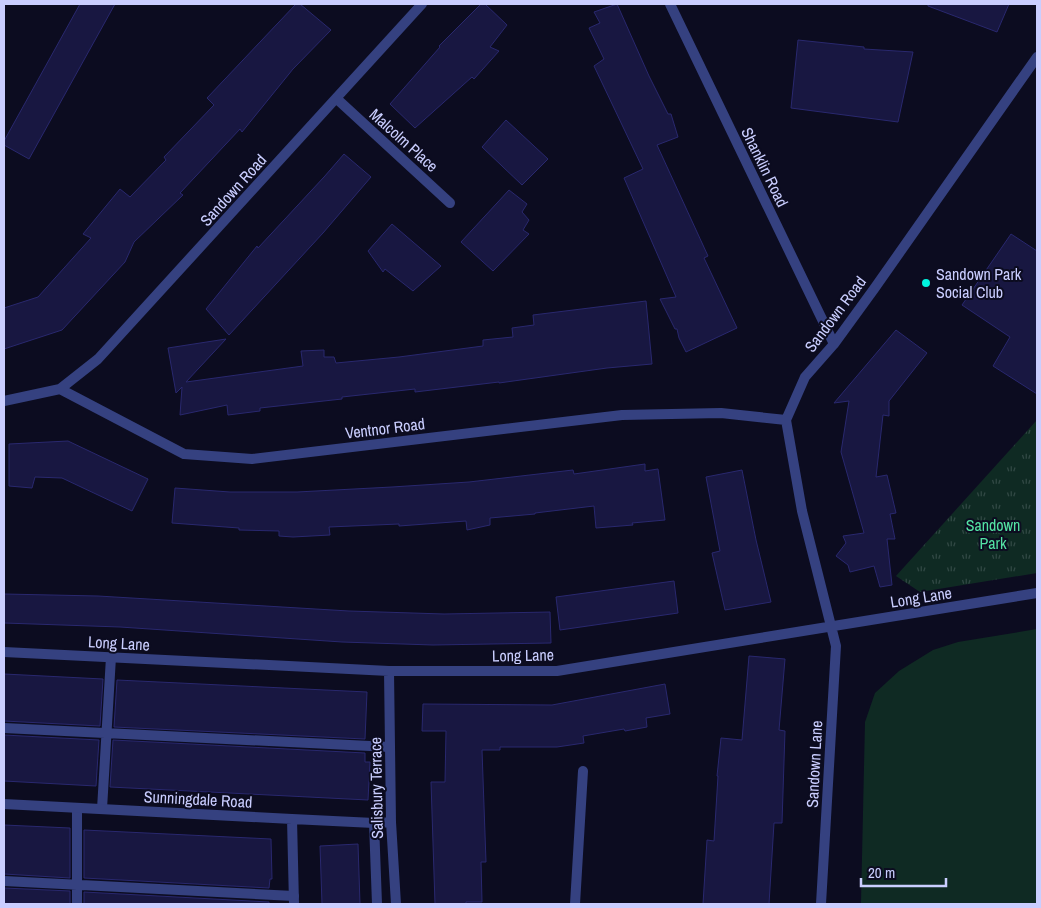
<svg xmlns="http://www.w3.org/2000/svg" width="1041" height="908" font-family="'Archivo Narrow',sans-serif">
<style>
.grass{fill:url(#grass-tufts)}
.pitch{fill:#0f2a23}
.building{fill:#181741;stroke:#29286e}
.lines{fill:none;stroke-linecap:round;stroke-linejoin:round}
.lane{stroke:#354180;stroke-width:10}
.street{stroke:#354180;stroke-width:10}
.poi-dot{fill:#00f5df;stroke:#0c0c20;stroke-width:2}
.labels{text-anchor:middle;stroke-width:4;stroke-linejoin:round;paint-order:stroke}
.street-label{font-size:16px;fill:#caceff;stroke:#0c0c20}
.poi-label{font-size:16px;fill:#caceff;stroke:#0c0c20;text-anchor:start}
.park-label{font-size:16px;fill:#53e2a3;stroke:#0c0c20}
</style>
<defs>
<pattern id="grass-tufts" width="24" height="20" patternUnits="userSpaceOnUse" patternTransform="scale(1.25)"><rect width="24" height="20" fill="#0f2a23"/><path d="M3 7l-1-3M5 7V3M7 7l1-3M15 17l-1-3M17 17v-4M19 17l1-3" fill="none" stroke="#314844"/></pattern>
</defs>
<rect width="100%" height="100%" fill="#0c0c20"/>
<path class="grass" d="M 1037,420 L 1037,573 L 920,592 L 896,576 Z"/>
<path class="pitch" d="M 1037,629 L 1037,904 L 862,904 L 861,903 L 865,722 L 875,693 L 899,671 L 933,650 L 958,642 Z"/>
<path class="building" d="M 80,4 L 115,4 L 29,159 L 4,145 L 4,141 Z
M 296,4 L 300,4 L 331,30 L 293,69 L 242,132 L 240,129 L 180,193 L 183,195 L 134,242 L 125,262 L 62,330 L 4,349 L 4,308 L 38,297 L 91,238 L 83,234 L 120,189 L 130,197 L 166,160 L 164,157 L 214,105 L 207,98 Z
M 481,4 L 485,4 L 507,25 L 490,47 L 499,51 L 474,79 L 472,77 L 415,128 L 390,104 L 440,47 L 439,46 Z
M 617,4 L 649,76 L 668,114 L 671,114 L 678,137 L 657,145 L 708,256 L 704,258 L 737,328 L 686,352 L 679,338 L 677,329 L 675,329 L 660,299 L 676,297 L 624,178 L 643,169 L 594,66 L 604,59 L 589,28 L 600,23 L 594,12 Z
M 928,4 L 1009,4 L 997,32 L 928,6 Z
M 798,40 L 864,47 L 864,49 L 913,52 L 898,122 L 791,108 Z
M 506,120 L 548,159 L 522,185 L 482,147 Z
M 344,154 L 371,177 L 323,233 L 229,335 L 206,309 L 257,246 L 258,248 L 324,177 Z
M 509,190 L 527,204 L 522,212 L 529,220 L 523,230 L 529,234 L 493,271 L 461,242 Z
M 392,224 L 441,266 L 413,291 L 385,269 L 383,272 L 368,251 Z
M 1011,234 L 1037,251 L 1037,394 L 993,366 L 1010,337 L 962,305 Z
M 646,301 L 652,364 L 607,368 L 499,383 L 499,382 L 415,392 L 415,389 L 342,397 L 342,399 L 260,408 L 260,411 L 228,415 L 227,405 L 180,415 L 182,387 L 176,393 L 168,348 L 226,339 L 186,382 L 303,366 L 301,351 L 324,350 L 324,357 L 334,357 L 336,363 L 399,357 L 483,346 L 483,340 L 513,337 L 512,328 L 534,325 L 533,315 Z
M 896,330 L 927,353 L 889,401 L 889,416 L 883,415 L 876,477 L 887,475 L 896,513 L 890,514 L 895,539 L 887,539 L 892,585 L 880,587 L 874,566 L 850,572 L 848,565 L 836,556 L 846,543 L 843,536 L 864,533 L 841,452 L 849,401 L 834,403 Z
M 68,441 L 148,479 L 132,511 L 62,478 L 35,477 L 32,488 L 9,486 L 9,444 Z
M 645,464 L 645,471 L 658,469 L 665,520 L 632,523 L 633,525 L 596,528 L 594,506 L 535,513 L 535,514 L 490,518 L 490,525 L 467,530 L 466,521 L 399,526 L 399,524 L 329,527 L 330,535 L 293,537 L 279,536 L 279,531 L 239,530 L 239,528 L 172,523 L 175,488 L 230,492 L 297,492 L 392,487 L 469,482 L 573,470 L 574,474 Z
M 742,470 L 756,540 L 771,602 L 725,610 L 712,553 L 720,551 L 706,477 Z
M 674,581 L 678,613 L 560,630 L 556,597 Z
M 4,594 L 98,596 L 349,611 L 444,614 L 550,612 L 551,643 L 433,645 L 342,642 L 120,627 L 4,623 Z
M 749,656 L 785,659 L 779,730 L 785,731 L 782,823 L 774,823 L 769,904 L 703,904 L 707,840 L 714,841 L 718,776 L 717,776 L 721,738 L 742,740 Z
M 4,674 L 103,679 L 100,726 L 4,721 Z
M 117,680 L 367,692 L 365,739 L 114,727 Z
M 665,684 L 670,714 L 646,718 L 647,727 L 625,731 L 624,729 L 583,736 L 584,743 L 557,747 L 500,747 L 500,750 L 482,750 L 486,862 L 481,862 L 482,902 L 466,902 L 466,904 L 435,904 L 431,782 L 445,782 L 446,731 L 422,731 L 423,704 L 552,705 Z
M 4,735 L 99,740 L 96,786 L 4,781 Z
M 113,740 L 365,753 L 365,762 L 370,762 L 368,800 L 110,787 Z
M 4,825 L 70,828 L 70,878 L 4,874 Z
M 84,830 L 271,839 L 272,879 L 270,879 L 269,888 L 84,878 Z
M 358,844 L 360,904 L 322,904 L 320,846 Z
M 4,888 L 70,891 L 70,904 L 4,904 Z
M 84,892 L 269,902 L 269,904 L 84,904 Z"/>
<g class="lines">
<path class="lane" d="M 4,728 L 390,747
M 102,809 L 111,657
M 374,823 L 377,904
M 4,881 L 294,896
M 77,904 L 77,808
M 575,904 L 583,771"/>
<path class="street" d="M 670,4 L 834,344
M 337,99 L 450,203
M 60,389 L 98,359 L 422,4
M 4,401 L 60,389 L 184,454 L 252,459 L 622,415 L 721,413 L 786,420
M 4,652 L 389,671 L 557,671 L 1037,593
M 389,671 L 391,822 L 396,904
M 4,804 L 292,819 L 374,823 L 391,822
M 292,819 L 294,904
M 821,904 L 836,646 L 802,511 L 786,420 L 805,377 L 834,344 L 874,289 L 1037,57"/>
</g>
<circle class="poi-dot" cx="926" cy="283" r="5"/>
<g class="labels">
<g class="street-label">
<text transform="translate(404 140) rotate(42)" y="6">Malcolm Place</text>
<text transform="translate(765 167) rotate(64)" y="6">Shanklin Road</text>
<text transform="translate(233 190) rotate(-48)" y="6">Sandown Road</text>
<text transform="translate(835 314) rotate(-53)" y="6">Sandown Road</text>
<text transform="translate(385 428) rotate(-7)" y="6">Ventnor Road</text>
<text transform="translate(921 597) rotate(-9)" y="6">Long Lane</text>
<text transform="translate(119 643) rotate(3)" y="6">Long Lane</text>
<text transform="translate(523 655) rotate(-1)" y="6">Long Lane</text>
<text transform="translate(814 764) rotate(-87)" y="6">Sandown Lane</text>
<text transform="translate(376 788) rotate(-91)" y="6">Salisbury Terrace</text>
<text transform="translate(198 799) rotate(3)" y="6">Sunningdale Road</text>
</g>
<g class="poi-label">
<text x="936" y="280">Sandown Park<tspan x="936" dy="18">Social Club</tspan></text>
</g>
<g class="park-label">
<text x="993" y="531">Sandown<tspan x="993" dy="18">Park</tspan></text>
</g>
</g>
<rect width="1041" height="908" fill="none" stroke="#caceff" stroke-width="10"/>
<path d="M861 878v8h85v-8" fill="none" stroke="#caceff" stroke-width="2.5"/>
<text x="868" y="878" font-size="15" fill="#caceff" stroke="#0c0c20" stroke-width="4" paint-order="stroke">20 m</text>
</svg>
